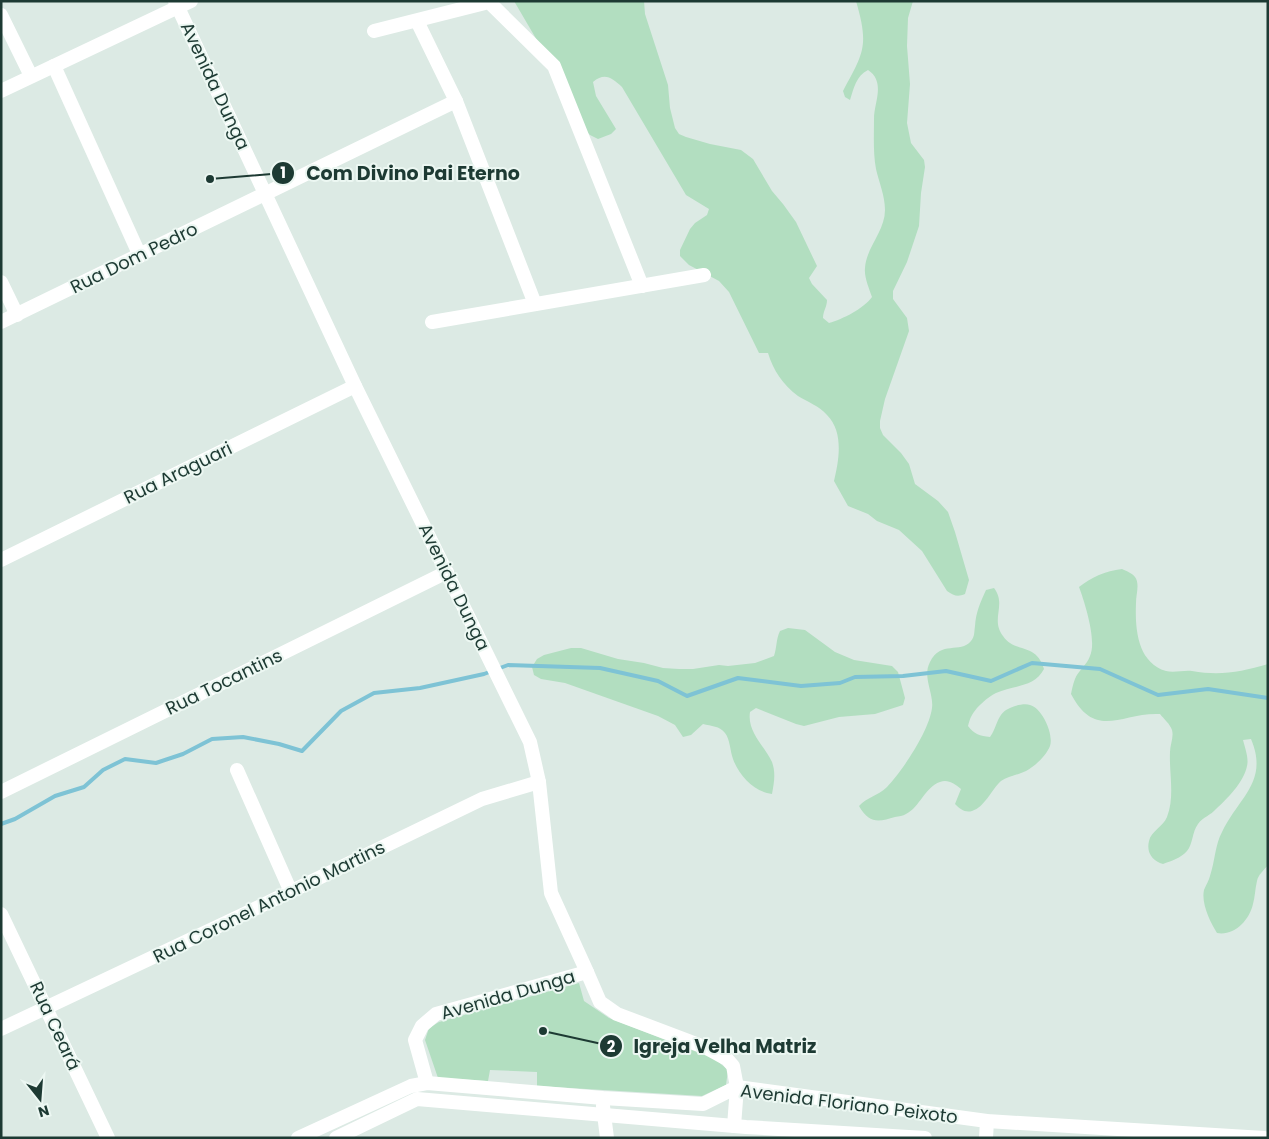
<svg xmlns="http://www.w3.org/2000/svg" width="1269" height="1139" viewBox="0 0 1269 1139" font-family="Poppins,sans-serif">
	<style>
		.green { fill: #b2dec0 }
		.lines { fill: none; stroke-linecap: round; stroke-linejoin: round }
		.stream { stroke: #7ec3d5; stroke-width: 4 }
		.minor { stroke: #fff; stroke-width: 14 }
		.labels { text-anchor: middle; stroke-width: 4; stroke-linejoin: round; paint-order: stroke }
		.street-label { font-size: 18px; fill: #1d3a33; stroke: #ecf7f2 }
		.leader { fill: none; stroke: #1d3a33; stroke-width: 2 }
		.callout-dot { fill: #1d3a33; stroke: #ecf7f2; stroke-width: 2 }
		.mark-label { font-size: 15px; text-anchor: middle; font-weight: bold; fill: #fff }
		.callout-label { font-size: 19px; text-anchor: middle; font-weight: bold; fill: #1d3a33; stroke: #ecf7f2; stroke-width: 4; stroke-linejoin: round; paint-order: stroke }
	</style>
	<rect width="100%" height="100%" fill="#dceae4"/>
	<!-- green -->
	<g class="green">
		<path d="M514 1H644L645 14 668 85 670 108 675 128 679 134 686 137 710 144 741 150 753 159 772 191 783 204 796 222 817 266 809 278 812 284 827 300C827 307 823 311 823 318L829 323C843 319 863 309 872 297 869 288 864 277 865 268 866 248 885 231 885 210 885 196 879 182 876 169 873 153 874 136 874 119 874 102 886 82 868 70 856 76 854 88 850 100L845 97 843 91C864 52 869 46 856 1H913L908 18 907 46 910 84 907 123 911 143 924 160 925 167 921 193 919 226 907 262 893 291V299L907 318 909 331 885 399 880 421V428L883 435 901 453 909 464 915 484 938 501 948 512 955 532 969 580 965 594C958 597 954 596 947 591L922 551 899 530 877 521 868 514 848 506 834 481C839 460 844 432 827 415 819 406 808 402 798 396 783 385 773 370 768 353H759L729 292 719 281 689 265 680 256V250L690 229 695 223 707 215 709 209 686 195 622 87C612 78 605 72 593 82L596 96 616 129 611 134 598 139 590 135 580 126 538 42Z"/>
		<path d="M1122 569C1126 571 1132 573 1135 577 1140 584 1136 594 1136 603 1135 628 1137 662 1166 671 1174 673 1184 670 1192 671 1220 676 1241 672 1268 664V865C1264 870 1258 875 1257 881 1255 889 1255 897 1253 904 1249 921 1234 936 1217 933 1210 922 1201 903 1204 890 1206 885 1209 880 1210 876 1215 861 1215 845 1222 832 1239 797 1269 782 1251 739L1243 740C1245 748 1249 758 1247 766 1244 782 1227 799 1216 809 1211 815 1203 817 1198 824 1192 832 1193 844 1187 851 1181 858 1171 861 1163 864 1153 861 1146 853 1149 841 1151 831 1163 827 1167 817 1175 796 1169 774 1170 752 1170 745 1174 737 1172 730 1170 724 1164 719 1160 714 1121 712 1096 741 1071 694 1072 689 1073 684 1075 679 1078 671 1087 665 1090 656 1097 641 1085 603 1079 587 1092 577 1105 571 1122 569Z"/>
		<path d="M994 588C1007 605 990 619 1003 636 1015 654 1036 642 1044 669 1034 688 1013 685 996 693 988 697 983 702 977 708 972 714 970 718 968 726 974 734 980 736 990 737 997 728 997 714 1008 709 1013 706 1024 703 1030 705 1042 708 1054 734 1050 746 1046 756 1035 766 1026 771 1018 775 1008 776 1001 781 991 790 985 807 972 811 965 813 960 809 955 804L961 789C955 784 948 779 940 782 925 787 920 807 906 814 903 816 899 816 895 817 879 822 869 824 859 806 867 797 878 796 887 787 903 770 929 731 932 708 934 693 922 677 930 662 941 640 960 654 971 641 975 636 974 632 975 626 976 612 980 603 986 590Z"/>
		<path d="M788 628 805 630 835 652 854 660 892 666 898 672 905 698 903 705 875 714 839 717 804 726 796 724 756 708 750 712C747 732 764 745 772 762 776 773 774 783 772 794 755 792 739 776 733 759 730 751 730 739 725 733 720 726 711 726 703 724L691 735 683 737 675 725 658 716 565 683 541 679 534 675 532 667 537 659 544 655 571 648H581L618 659 644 663 663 668 679 669H693L719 665 728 666 755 663 774 656C777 647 776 639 780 631Z"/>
		<polygon points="579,983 584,1001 609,1018 715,1059 728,1070 726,1085 702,1096 537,1086 537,1072 490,1070 488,1081 438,1078 425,1040 429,1028 439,1022"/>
	</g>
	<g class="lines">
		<!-- stream -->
		<polyline class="stream" points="1,824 15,819 55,796 84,787 103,770 125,759 156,763 183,754 212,739 243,737 279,744 302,751 341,711 374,693 420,688 484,674 508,665 600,668 658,681 687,696 738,678 801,686 840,683 855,677 903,676 946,671 991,681 1032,663 1100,669 1158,695 1208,689 1268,698"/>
		<!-- minor -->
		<g class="minor">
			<polyline points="175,1 355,386 530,742 539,782 551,893 587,972 436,1014 422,1026 415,1040 427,1083"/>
			<polyline points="1,15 31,76"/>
			<polyline points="417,21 456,101 535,304"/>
			<polyline points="374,31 489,2 554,66 642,286"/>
			<polyline points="54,66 140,256"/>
			<polyline points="1,91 191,1"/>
			<polyline points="1,282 17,315"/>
			<polyline points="1,322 456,101"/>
			<polyline points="432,322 704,275"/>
			<polyline points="1,560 355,386"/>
			<polyline points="237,770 291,892"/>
			<polyline points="1,792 447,572"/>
			<polyline points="1,914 108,1138"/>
			<polyline points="587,972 600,1002 617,1014 707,1048 727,1059 733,1066 737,1087 734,1126"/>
			<polyline points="1,1029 240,916 482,799 539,782"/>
			<polyline points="603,1106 607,1138"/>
			<polyline points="298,1138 411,1086 427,1083 603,1098 703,1104 737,1087 987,1121 1264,1138"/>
			<polyline points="336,1138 417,1099 746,1127 925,1138"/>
			<polyline points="986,1138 987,1121"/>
		</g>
	</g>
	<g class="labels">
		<!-- street labels -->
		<g class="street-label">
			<text transform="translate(215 86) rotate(65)" y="6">Avenida Dunga</text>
			<text transform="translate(134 258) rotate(-26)" y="6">Rua Dom Pedro</text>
			<text transform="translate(178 473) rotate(-26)" y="6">Rua Araguari</text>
			<text transform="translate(454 587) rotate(64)" y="6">Avenida Dunga</text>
			<text transform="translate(224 682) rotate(-26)" y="6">Rua Tocantins</text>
			<text transform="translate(269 902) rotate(-26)" y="6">Rua Coronel Antonio Martins</text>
			<text transform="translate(508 995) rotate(-16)" y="6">Avenida Dunga</text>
			<text transform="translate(55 1026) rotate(65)" y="6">Rua Ceará</text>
			<text transform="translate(849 1104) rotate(7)" y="6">Avenida Floriano Peixoto</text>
		</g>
	</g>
	<!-- callouts -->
	<path class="leader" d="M210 179L283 173M543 1031L611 1046"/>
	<g class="callout-dot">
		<circle cx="210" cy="179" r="5"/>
		<circle cx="543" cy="1031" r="5"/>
		<circle cx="283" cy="173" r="12"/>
		<circle cx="611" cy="1046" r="12"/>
	</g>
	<g class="mark-label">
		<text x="283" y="178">1</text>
		<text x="611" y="1052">2</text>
	</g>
	<g class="callout-label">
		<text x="413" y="180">Com Divino Pai Eterno</text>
		<text x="725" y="1053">Igreja Velha Matriz</text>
	</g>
	<!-- border -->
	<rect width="1269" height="1139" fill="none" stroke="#1d3a33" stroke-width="5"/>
	<!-- north arrow -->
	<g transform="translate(40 1099) rotate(163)" stroke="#ecf7f2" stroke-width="4" paint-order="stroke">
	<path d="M0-4L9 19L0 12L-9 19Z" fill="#1d3a33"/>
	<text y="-8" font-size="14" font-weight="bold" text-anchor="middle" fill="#1d3a33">N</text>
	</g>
</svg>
